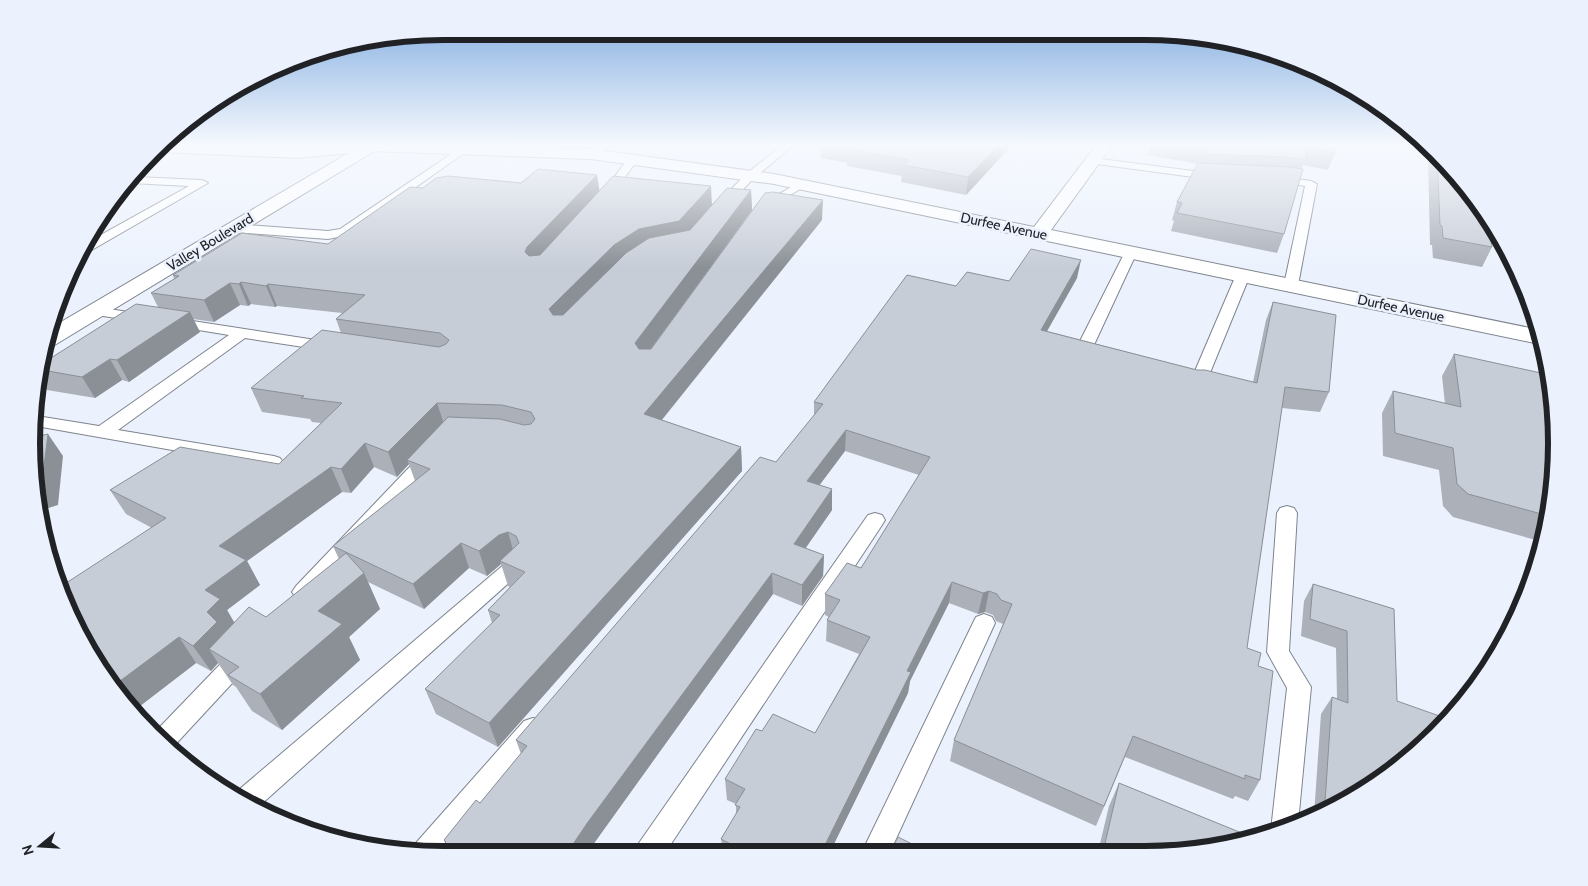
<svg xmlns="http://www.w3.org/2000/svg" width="1588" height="886" viewBox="0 0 1588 886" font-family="Cabin,sans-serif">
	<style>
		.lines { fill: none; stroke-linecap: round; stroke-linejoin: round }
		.lane-casing { stroke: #7e848d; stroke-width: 2 }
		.secondary-casing { stroke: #7e848d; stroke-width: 2 }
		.primary-casing { stroke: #7e848d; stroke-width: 2 }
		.lane { fill: #fff; fill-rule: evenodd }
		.secondary { fill: #fff; fill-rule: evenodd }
		.primary { fill: #fff; fill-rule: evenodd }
		.wall { fill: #abb0b9; fill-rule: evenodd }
		.shaded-wall { fill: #8b9096 }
		.building { fill: #c7cdd7; stroke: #8b9096 }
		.labels { text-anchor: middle; stroke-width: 5; stroke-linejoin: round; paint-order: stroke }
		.far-street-label { font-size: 14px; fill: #202226; stroke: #ecf2fd }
		.rim { fill: none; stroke: #202226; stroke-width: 6 }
	</style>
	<rect width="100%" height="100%" fill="#ecf2fd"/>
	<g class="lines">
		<!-- lane casing -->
		<g class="lane-casing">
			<g id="lane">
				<polygon points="601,144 612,144 595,156 587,156 586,154"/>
				<polygon points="784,144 795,144 754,178 726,207 718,207 716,205 718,203 746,174"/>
				<polygon points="463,146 468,149 467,151 348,235 328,239 233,232 227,228 233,224 328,231 340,229"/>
				<polygon points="633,156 638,159 611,197 603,197 601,195 603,193 629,157"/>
				<polygon points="1093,158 1216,174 1221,177 1216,180 1089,163 1088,161 1089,159"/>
				<polygon points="1277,176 1311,181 1317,184 1298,285 1291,289 1284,285 1305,186 1273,181 1271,179 1273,177"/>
				<polygon points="136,177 202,180 208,183 90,251 84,251 88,242 189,186 130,183"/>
				<polygon points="801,181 807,184 805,186 769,208 765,210 759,206"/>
				<path d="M1131 248 1137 252 1093 347 1105 351 1108 354 1105 357C1097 359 1082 356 1076 349L1125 252Z"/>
				<path d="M1243 271 1250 275 1205 385 1203 388C1195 390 1186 389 1181 382L1183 379 1192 378 1236 275Z"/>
				<polygon points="95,307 142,314 147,315 149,318 147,321 142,322 90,314 88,311 90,308"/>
				<polygon points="173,318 335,343 338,346 335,349 330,351 245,338 118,430 274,456 280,458 283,462 280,466 274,468 36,426 37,416 99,426 229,335 168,325 166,322 168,319"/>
				<polygon points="429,451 435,453 438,457 435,461 310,598 303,600 296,598 292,592 296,586 423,453"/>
				<polygon points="1287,506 1294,508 1297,513 1289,651 1311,687 1298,823 1272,834 1271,830 1287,688 1267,652 1277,513 1280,508"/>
				<polygon points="875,513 882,515 885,520 882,525 665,853 635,853 639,843 868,515"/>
				<polygon points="514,559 521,562 524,567 521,572 257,808 233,796 235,793 507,562"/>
				<polygon points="984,614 992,617 995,623 890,852 862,852 973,623 976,617"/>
				<polygon points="241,649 249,651 252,658 249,665 173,747 155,732 233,651"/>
				<polygon points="533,718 542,721 545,729 542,737 443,854 412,853 415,844 524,721"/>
			</g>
		</g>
		<!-- secondary casing -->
		<g class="secondary-casing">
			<polygon id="secondary" points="167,144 298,148 346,144 436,144 591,149 774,174 1034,227 1097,144 1113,144 1051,230 1540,330 1544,345 774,184 591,159 371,151 298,158 159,152"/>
		</g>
		<!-- primary casing -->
		<g class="primary-casing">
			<polygon id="primary" points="364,144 383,144 381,147 53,346 44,348 45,336 49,329"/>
		</g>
		<!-- lane -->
		<use href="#lane" class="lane"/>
		<!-- secondary -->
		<use href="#secondary" class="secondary"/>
		<!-- primary -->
		<use href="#primary" class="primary"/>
	</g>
	<!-- wall -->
	<g class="wall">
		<polygon points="800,144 1013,144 966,195 901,182 902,176 847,166 847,163 821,158 821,148"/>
		<polygon points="1151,144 1337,144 1335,153 1328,170 1303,165 1284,234 1277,253 1171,231 1174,221 1172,220 1177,202 1198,164 1148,155"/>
		<polygon points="1431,149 1472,193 1498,235 1490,233 1492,247 1482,267 1433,258 1432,245 1430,245 1428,155"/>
		<path d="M423 188 600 191 712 204 751 190 752 210 651 349 822 220 662 420 741 447 742 471 498 747 436 714 425 689 492 623 488 610 510 587 508 586 501 564 487 576 469 568 424 609 368 582 380 609 349 637 360 660 282 730 252 711 236 687 233 685 218 663 211 671 196 663 140 706 134 703 128 707 62 600 152 528 126 514 110 490 279 464 321 423 312 422 310 419 262 412 251 388 341 333 336 319 342 313 277 306 275 307 251 304 248 306 240 305 214 322 193 319 200 332 129 382 122 380 95 398 47 390 41 381 43 363 158 307 151 293 174 279 173 275 328 244ZM409 464 415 481 333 546 339 559 266 617 234 622 227 610 260 585 247 561 342 492 351 493 374 467 397 477Z"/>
		<polygon points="1077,278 1047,331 1197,370 1253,382 1266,320 1273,302 1329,392 1320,412 1282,408 1247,648 1258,666 1260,780 1248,801 1235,796 1233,799 1125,757 1096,826 950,761 954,740 1003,624 996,621 993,615 985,612 978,614 949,603 910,681 908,693 830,852 723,853 721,839 736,814 736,804 727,800 725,779 762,731 815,733 859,654 826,641 827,620 829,617 825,615 825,594 861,568 919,475 845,451 819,485 832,489 832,510 805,548 824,555 823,576 802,606 773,594 587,853 436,854 445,843 444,840 480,803 521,754 516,740 776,462 814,416 814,402 956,286 1009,281"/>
		<polygon points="1454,354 1553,497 1543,542 1453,517 1443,506 1439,470 1383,456 1382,413 1393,391 1445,404 1442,376"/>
		<polygon points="1313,584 1394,609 1374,786 1314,815 1321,714 1332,697 1337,699 1336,648 1301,636 1304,601"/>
		<polygon points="1119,783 1198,851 1098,852 1109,806"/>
	</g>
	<!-- shaded-wall -->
	<g class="shaded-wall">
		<polygon points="1000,144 1013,144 966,195 968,177"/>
		<polygon points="597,175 600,194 532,268 525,252 527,247"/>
		<polygon points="711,186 712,206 681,241 553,331 549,309 614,245 639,229"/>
		<polygon points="751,190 752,210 638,366 635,343"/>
		<polygon points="823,200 822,220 647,438 644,414"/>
		<polygon points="1081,260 1077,278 1037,349 1041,330"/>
		<polygon points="241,282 251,304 248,306 239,284"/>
		<polygon points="230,283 240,305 214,322 204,300"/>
		<polygon points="268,284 277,306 275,307 266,286"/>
		<polygon points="190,312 200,332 129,382 117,360"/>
		<polygon points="110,359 122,380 95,398 82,377"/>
		<polygon points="437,403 445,427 407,460 409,464 397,477 388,452"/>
		<polygon points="846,430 845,451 807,502 807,481"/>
		<polygon points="48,434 63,456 58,505 42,510 36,484"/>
		<polygon points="365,443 374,467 351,493 341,469"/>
		<polygon points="741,447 742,471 498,747 489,723"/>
		<polygon points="331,467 342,492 247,561 260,585 227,610 235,624 209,649 218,663 211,671 193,646 207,612 205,590 219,546"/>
		<polygon points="832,489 832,510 794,565 794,544"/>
		<polygon points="508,532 515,557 500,561 501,564 487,576 479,551 499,535"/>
		<polygon points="461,543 469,568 424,609 413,584"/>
		<polygon points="824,555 823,576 802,606 802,585"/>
		<polygon points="364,573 380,609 349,637 360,660 282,730 260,694 318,611"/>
		<polygon points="772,573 773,594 587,853 567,853 588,822"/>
		<polygon points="952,582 949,603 910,681 908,693 830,852 821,853 907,671"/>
		<polygon points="989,591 985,612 978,614 983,593"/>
		<polygon points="179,637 196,663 140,706 120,681"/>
		<polygon points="114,677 134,703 128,707 111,679"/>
	</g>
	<!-- building -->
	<g class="building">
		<polygon points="834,144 1000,144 968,177 903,165 908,160 848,149 851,147"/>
		<polygon points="1181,144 1337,144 1335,153 1308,148 1305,160 1288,157 1203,154 1206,148"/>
		<polygon points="1437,155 1472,193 1487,218 1492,247 1443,238 1442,226 1440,225"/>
		<polygon points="1198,163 1288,167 1303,169 1284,234 1177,213 1182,203 1177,202"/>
		<polygon points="538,169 597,175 527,247 525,252 529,256 540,255 613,176 711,186 679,221 639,229 614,245 549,309 553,315 563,315 626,253 649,238 690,230 727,188 751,190 635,343 639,349 651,349 765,193 773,192 823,200 644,414 741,447 489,723 425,689 500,615 488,610 525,572 500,561 519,543 516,536 508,532 499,535 479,551 461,543 413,584 333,546 430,469 407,460 448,417 500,419 524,425 531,424 535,419 531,412 502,405 437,403 388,452 365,443 341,469 331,467 219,546 246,560 205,590 220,599 207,612 217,622 193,646 179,637 120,681 114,677 111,679 62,600 60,587 166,518 110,490 180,447 279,464 342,403 301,398 304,396 251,388 322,330 439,347 446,344 449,340 440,333 336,319 365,295 268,284 266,286 241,282 239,284 230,283 204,300 151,293 179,276 173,275 242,233 328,244 410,187 423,188 436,178 448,176 521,183"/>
		<polygon points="1031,249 1081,260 1041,330 1197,370 1205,370 1257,383 1273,302 1336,315 1329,392 1285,387 1247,648 1261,653 1258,666 1273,671 1260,780 1245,775 1245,779 1133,736 1104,806 954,740 1012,604 1001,600 997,594 989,591 983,593 952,582 907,671 911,672 821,853 748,853 721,839 740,807 735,805 745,789 725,779 756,729 762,731 773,714 815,733 870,637 827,620 840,600 825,594 847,563 861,568 930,457 846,430 807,481 832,489 794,544 824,555 802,585 772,573 588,822 567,853 436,854 446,842 444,840 476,800 480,803 527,746 516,740 760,457 776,462 823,404 814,402 907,275 956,286 967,272 1009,281"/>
		<polygon points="136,304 190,312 117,360 110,359 82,377 42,370 43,363"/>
		<polygon points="1454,354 1541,373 1556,427 1553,497 1549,516 1468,494 1457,484 1453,448 1395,433 1393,391 1461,407"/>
		<polygon points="48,434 42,482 36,484 32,470 35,437"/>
		<polygon points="346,553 364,573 318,611 342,624 260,694 228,675 239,667 209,649 249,607 266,617"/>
		<polygon points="1313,584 1394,609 1397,701 1448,719 1436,734 1374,786 1333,805 1325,802 1332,697 1348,703 1347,631 1310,619"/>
		<polygon points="1119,783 1254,838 1198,851 1103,852"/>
		<polygon points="898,837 928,852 890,852"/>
		<polygon points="1000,846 1012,852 997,852"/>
	</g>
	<!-- sky -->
	<linearGradient id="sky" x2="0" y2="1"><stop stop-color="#7ba8de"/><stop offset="0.54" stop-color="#f6f9fe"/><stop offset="1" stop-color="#f6f9fe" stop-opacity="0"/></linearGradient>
	<rect width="1588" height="268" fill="url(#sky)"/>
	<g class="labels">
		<!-- far-street labels -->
		<g class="far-street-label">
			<text transform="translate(1004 226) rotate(12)" y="5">Durfee Avenue</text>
			<text transform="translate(210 242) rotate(-31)" y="5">Valley Boulevard</text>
			<text transform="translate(1401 308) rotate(12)" y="5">Durfee Avenue</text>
		</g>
	</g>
	<!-- crop -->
	<path d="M0 0H1588V886H0ZM443 40H1145A403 403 0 0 1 1548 443V443A403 403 0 0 1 1145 846H443A403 403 0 0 1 40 443V443A403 403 0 0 1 443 40Z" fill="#ecf2fd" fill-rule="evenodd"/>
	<path class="rim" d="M443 40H1145A403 403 0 0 1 1548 443V443A403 403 0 0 1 1145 846H443A403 403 0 0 1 40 443V443A403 403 0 0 1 443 40Z"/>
	<!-- north arrow -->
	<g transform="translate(40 846) rotate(252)" stroke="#ecf2fd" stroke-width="4" paint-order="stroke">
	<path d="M0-4L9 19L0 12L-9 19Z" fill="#202226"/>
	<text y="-8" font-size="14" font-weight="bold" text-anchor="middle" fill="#202226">N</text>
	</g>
</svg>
